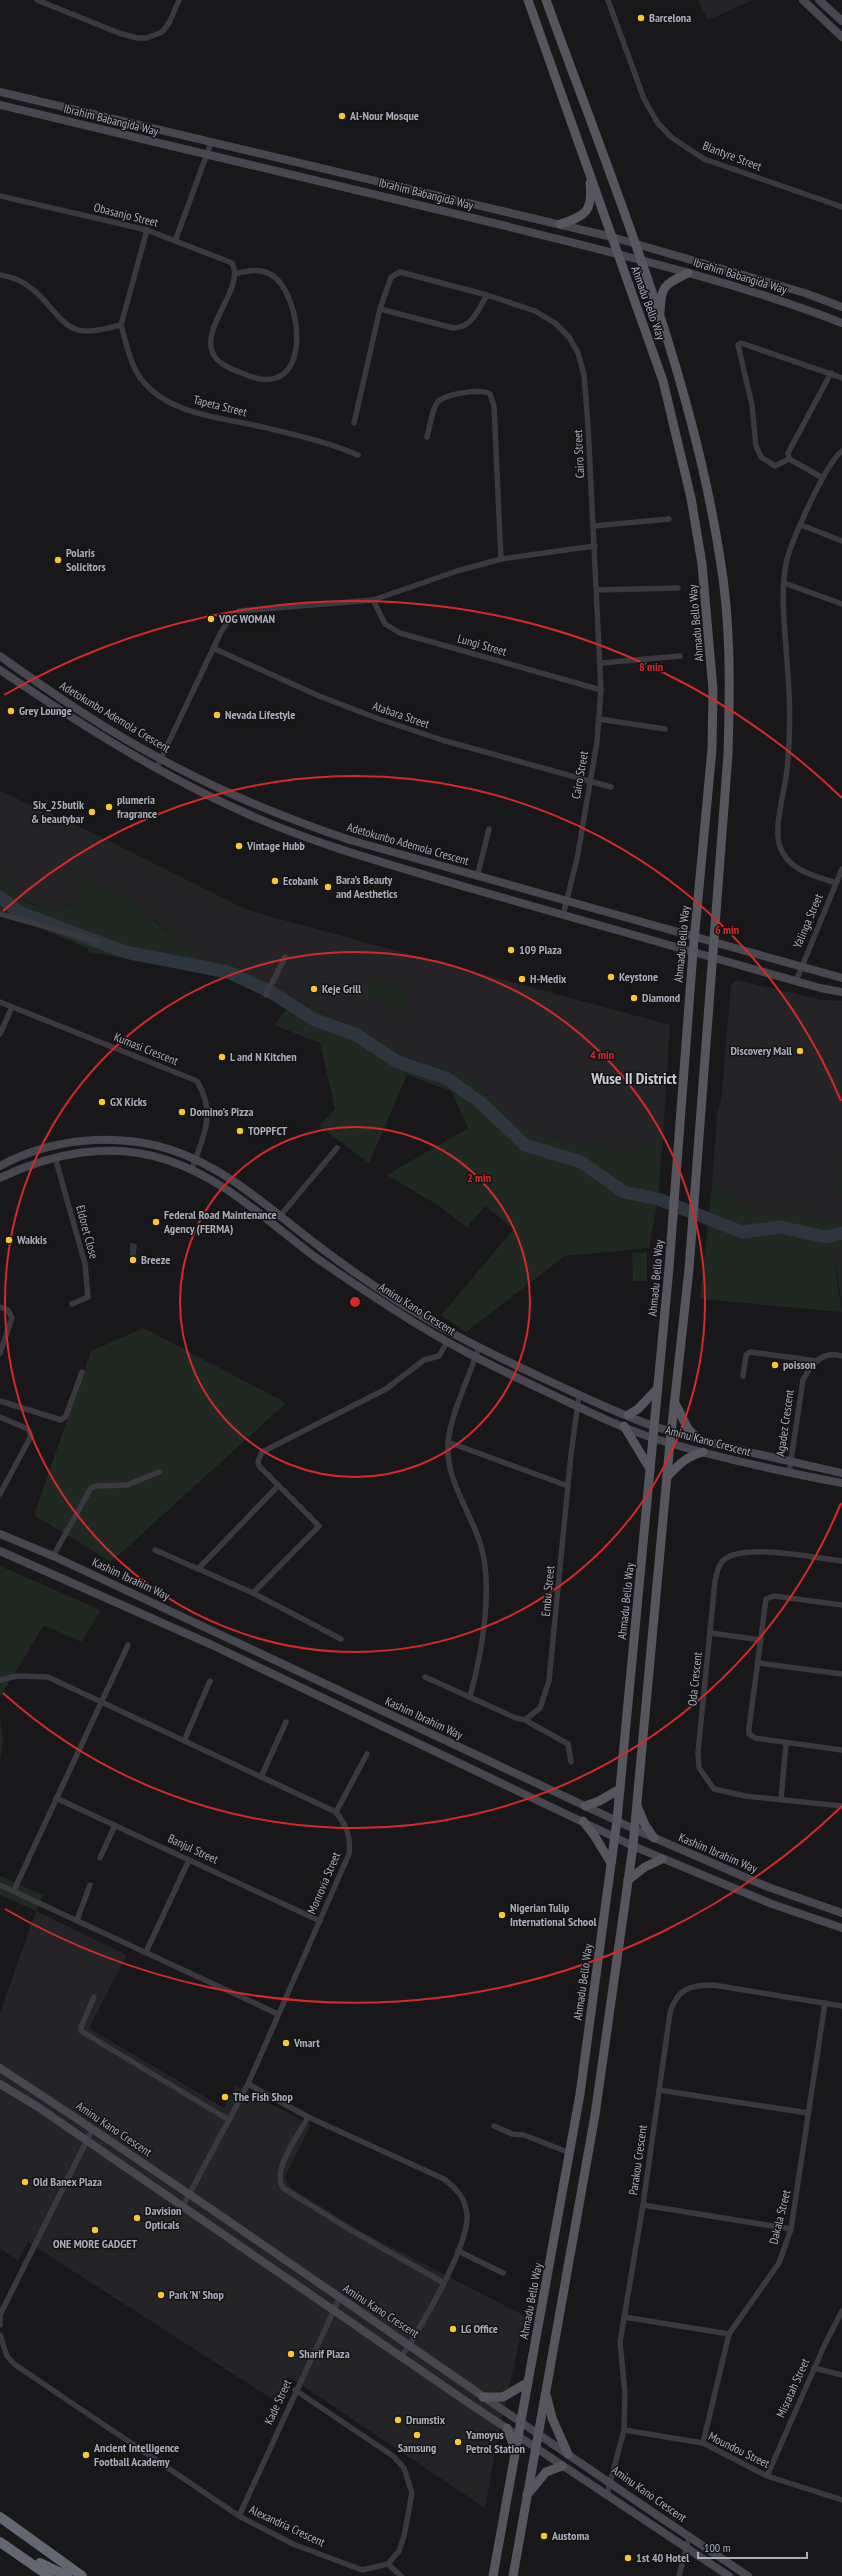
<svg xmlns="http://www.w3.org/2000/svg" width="842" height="2576" viewBox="0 0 842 2576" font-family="'PT Sans Narrow',sans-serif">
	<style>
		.built { fill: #242427 }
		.green { fill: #1f2821 }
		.water { fill: #2d353f }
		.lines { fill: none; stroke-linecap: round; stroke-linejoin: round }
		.river { stroke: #2d353f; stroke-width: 13 }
		.street { stroke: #39393f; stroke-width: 5.5 }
		.secondary { stroke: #47484f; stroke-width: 8 }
		.primary { stroke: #55565e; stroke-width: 9 }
		.highway { stroke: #646771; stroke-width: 10 }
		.ring { fill: none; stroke: #d62828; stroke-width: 2 }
		.poi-dot { fill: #f9c731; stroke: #131315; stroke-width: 1.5 }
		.labels { text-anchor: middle; stroke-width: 3; stroke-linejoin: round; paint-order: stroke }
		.poi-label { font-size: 12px; font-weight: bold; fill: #aaadba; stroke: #131315; text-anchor: start }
		.street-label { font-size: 12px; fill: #aaadba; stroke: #131315 }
		.district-label { font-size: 16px; font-weight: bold; fill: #cbcdd6; stroke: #131315 }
		.centre { fill: #d62828; stroke: #131315; stroke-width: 2 }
		.ring-label { font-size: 12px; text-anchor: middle; font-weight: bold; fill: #d62828; stroke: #131315; stroke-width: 3; stroke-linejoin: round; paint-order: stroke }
	</style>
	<rect width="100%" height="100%" fill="#18181a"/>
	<!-- built -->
	<g class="built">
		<polygon points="698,0 753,0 708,20"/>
		<polygon points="0,791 101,837 247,910 670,1025 663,1135 626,1153 533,1133 515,1123 467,1077 403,1056 339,1020 211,961 190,954 152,917 85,877 73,902 60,908 42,908 21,899 5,875 0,873"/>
		<polygon points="736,980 823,1000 842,1001 842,1221 836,1222 793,1212 762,1215 712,1185 717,1113 721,1101 731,985"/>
		<polygon points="842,1247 842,1304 832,1249"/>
		<polygon points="36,1911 127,1955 89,2028 224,2108 236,2086 311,2125 285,2177 290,2187 364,2233 525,2316 495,2450 485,2508 288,2376 278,2403 28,2242 18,2261 0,2248 0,2013"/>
	</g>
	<!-- green -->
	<g class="green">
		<path d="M0 873C10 877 13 890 20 897 29 908 62 913 72 902 78 896 80 884 85 877L130 897 190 954 211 961 339 1020 403 1056 467 1077 515 1123 533 1133 626 1153 663 1135 658 1199 649 1248 565 1256 466 1332 441 1315 514 1229 485 1206 467 1227 439 1206 387 1175 468 1128 451 1091 407 1075 369 1163 319 1126 335 1109 320 1043 274 1025 288 1007 227 974 88 952 89 949 0 911Z"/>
		<polygon points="368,977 410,994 402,1013 361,996"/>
		<polygon points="841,1159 842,1160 842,1193 837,1192"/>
		<polygon points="712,1185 762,1215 793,1212 836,1222 842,1221 842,1247 832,1249 842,1312 700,1299"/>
		<polygon points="647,1252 647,1281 633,1281 632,1253"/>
		<polygon points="144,1328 286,1403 111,1562 34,1515 91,1351"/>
		<polygon points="0,1566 101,1610 81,1642 44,1625 0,1697"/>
		<polygon points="0,1717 3,1742 0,1760"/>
		<polygon points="0,1876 43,1895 36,1911 0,1895"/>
	</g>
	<!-- water -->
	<polygon class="water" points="130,1243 137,1244 135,1260 130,1258"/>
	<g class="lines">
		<!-- river -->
		<polyline class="river" points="0,897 19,912 125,952 228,972 271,992 315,1020 355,1034 398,1062 446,1078 481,1103 525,1145 581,1162 624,1192 658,1199 742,1232 780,1227 826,1237 842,1233"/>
		<!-- street -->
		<g class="street">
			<polyline points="37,0 119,33 137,38 147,38 162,32 169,23 179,0"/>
			<polyline points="608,0 644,99 657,122 671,137 704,159 842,207"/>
			<path d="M0 196 147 230 232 263C246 289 196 330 215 357 222 367 238 371 249 376 315 400 303 292 270 274 258 268 247 271 235 274"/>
			<polyline points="175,241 211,143"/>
			<path d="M0 275C44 281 52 323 78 330 92 333 108 328 121 325L147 230"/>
			<path d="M380 309 453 328C472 328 478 310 487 295"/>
			<path d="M121 325C126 342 130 364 141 379 168 414 218 417 258 426 292 434 325 441 358 455"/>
			<polyline points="354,423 380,309 391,277 400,272 487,295 535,311 555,323 569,337 578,353 584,375 588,425 601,690 597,742 577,859 563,915"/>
			<path d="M427 437C430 427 431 412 437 403 442 394 482 388 490 394L494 406 501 559"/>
			<polyline points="789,459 775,466 761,457 756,446 752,405 738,345 741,343 842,378"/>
			<polyline points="823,478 789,459 788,453 831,373"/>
			<polyline points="801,525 842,541"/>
			<polyline points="594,526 669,519"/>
			<polyline points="784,583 842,604"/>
			<polyline points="597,590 678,588"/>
			<polyline points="373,600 385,624 400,633 601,690"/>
			<polyline points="213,648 319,696 379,719 442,740 611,787"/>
			<polyline points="601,663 680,656"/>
			<polyline points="599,719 665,729"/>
			<polyline points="156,769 221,632 231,617 239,611 373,600 457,571 501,559 595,546"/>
			<polyline points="477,877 489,829"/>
			<path d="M836 883C814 875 790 872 780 847 773 827 785 791 787 770 791 734 790 696 787 661 785 629 780 595 786 564 790 543 826 463 842 451"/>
			<polyline points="0,914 97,941"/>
			<polyline points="796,981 842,869"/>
			<polyline points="266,995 285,957"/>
			<path d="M0 1002 197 1081C217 1114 203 1136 192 1169"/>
			<polyline points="0,1034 12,1007"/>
			<polyline points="55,1157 85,1264 88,1297 72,1304"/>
			<polyline points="280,1216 337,1148"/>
			<polyline points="0,1307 8,1310 12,1318 0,1353"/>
			<polyline points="743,1376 746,1355 750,1352 817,1361"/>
			<polyline points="0,1401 61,1420 66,1416 82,1372"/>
			<polyline points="0,1417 28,1429 31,1436 0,1494"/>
			<polyline points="448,1442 568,1486"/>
			<path d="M789 1473 803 1380C811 1364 823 1350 842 1356"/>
			<polyline points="155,1550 253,1593 341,1639"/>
			<polyline points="53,1556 91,1488 96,1486 127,1485 159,1472"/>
			<path d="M842 1561C815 1558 747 1543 725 1559 718 1564 717 1573 715 1581L698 1752 699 1768 714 1789 745 1796 842 1806"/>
			<polyline points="198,1569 278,1486"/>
			<polyline points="253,1593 319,1526 259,1466 258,1461 262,1452 386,1389 424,1360 439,1356 447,1342"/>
			<polyline points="842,1605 774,1596 766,1599 749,1728 749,1734 755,1738 842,1750"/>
			<polyline points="711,1633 761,1640"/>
			<polyline points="758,1663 842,1674"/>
			<polyline points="425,1677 516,1718 525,1720 540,1708 549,1681 571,1454 579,1395"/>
			<path d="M0 1680 17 1676 48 1677 336 1812C347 1827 351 1836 349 1854L248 2084 183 2206"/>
			<path d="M470 1696C482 1654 494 1585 480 1543 470 1511 445 1478 448 1443 450 1415 470 1375 479 1347"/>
			<polyline points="525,1720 568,1744 571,1762"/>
			<polyline points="184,1741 210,1681"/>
			<polyline points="261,1777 286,1722"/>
			<polyline points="56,1798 320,1921"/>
			<polyline points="781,1800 786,1744"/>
			<polyline points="336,1812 367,1754"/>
			<polyline points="100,1858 115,1825"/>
			<polyline points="0,1885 278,2014"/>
			<polyline points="14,1890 128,1645"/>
			<polyline points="77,1920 90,1885"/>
			<polyline points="146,1952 189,1860"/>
			<polyline points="94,1997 81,2027 81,2031 229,2120"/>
			<path d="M248 2084 308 2117 444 2179C457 2189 465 2198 467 2214 470 2245 420 2328 402 2356"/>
			<polyline points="659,2090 808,2113"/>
			<path d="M308 2117C299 2135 271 2170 283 2188L349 2229 444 2283"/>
			<polyline points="494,2126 512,2134 524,2135 570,2153"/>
			<polyline points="643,2205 791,2229"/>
			<polyline points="458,2251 503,2273"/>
			<polyline points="624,2317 729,2334"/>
			<polyline points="0,2325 0,2315 93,2128"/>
			<polyline points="0,2335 7,2356 14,2364 239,2516 293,2544 362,2570 388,2564 399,2551 404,2536 412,2493 404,2468 393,2456 295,2390"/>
			<polyline points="814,2368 842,2375"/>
			<polyline points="624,2430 703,2443 767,2476 842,2500"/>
			<polyline points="703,2443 729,2334 779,2263 791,2229 825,2003"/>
			<polyline points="767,2476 825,2344 842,2311"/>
			<path d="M607 2495 624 2430 625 2394 620 2342 643 2205 670 2013C677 1989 690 1985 713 1985L842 2006"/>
			<polyline points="239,2516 339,2299"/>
			<polyline points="388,2564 401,2576"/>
			<polyline points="679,2576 689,2537"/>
		</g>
		<!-- secondary -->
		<g class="secondary">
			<polyline points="803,0 842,37"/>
			<polyline points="819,0 842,21"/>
			<polyline points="0,92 612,237 805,293 842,307"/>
			<path d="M0 105C167 146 335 184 502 225 616 254 732 280 842 323"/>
			<path d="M0 656C52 693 104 729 161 759 221 792 285 818 350 840L842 978"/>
			<path d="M0 670C80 724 161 776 250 815 320 846 395 866 469 888 586 922 703 955 820 988L842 992"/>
			<path d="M0 1166C51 1138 117 1132 172 1150 228 1169 270 1209 316 1244 343 1265 371 1284 400 1303 448 1333 498 1357 549 1381 584 1397 620 1415 656 1427 717 1446 780 1459 842 1473"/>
			<path d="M0 1178C52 1153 111 1141 167 1160 223 1178 265 1219 311 1254 339 1274 368 1293 396 1311 445 1343 496 1368 549 1393 583 1409 619 1427 656 1439 717 1458 779 1471 842 1483"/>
			<polyline points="0,1534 53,1556 634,1829 768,1887 842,1913"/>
			<polyline points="0,1551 212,1645 633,1846 772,1904 842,1928"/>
			<path d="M0 2068C253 2233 497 2410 748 2576"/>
			<polyline points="0,2084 38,2107 467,2402 729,2576"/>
		</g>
		<!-- primary -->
		<g class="primary">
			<path d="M560 224C586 216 593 211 590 183"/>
			<path d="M660 313C661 285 664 285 688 273"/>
			<polyline points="675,1403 688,1429 697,1438"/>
			<polyline points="628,1415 638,1409 657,1389"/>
			<polyline points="624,1426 650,1469"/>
			<path d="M667 1477C678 1465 687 1456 703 1452"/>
			<polyline points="585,1806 599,1801 620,1789"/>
			<polyline points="637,1806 645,1825 654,1838"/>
			<polyline points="583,1821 594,1835 611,1863"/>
			<polyline points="628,1880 645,1867 662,1859"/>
			<polyline points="546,2394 552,2418 568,2454"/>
			<polyline points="483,2397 503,2397 527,2383"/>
			<polyline points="507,2428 514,2447"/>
			<polyline points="527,2495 546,2472 562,2466"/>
			<polyline points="493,2576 580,2094 617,1820 669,1268 693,952 712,749 713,690 702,564 691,498 663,381 528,0"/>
			<path d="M513 2576 595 2115 633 1846 670 1443 689 1269 728 754C730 688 731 623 720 558 690 366 612 182 546 0"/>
		</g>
		<!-- highway -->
		<g class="highway">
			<polyline points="0,2517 82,2576"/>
			<polyline points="0,2542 49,2576"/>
			<polyline points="40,2563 67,2576"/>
		</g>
	</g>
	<!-- distance rings -->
	<g class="ring">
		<circle cx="355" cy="1302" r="175"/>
		<circle cx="355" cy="1302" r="350"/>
		<path d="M841 1503A526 526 0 0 1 3 1693M3 911A526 526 0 0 1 841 1101"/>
		<path d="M842 1806A701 701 0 0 1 5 1909M4 695A701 701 0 0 1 842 798"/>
	</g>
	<!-- markers -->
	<g class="poi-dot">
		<circle cx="641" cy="18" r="4"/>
		<circle cx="342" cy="116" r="4"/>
		<circle cx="58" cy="560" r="4"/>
		<circle cx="211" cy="619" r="4"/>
		<circle cx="11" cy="711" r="4"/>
		<circle cx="217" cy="715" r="4"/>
		<circle cx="109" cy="807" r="4"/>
		<circle cx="92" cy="812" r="4"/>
		<circle cx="239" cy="846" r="4"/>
		<circle cx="275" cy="881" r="4"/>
		<circle cx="328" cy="887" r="4"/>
		<circle cx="511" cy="950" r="4"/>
		<circle cx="611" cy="977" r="4"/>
		<circle cx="522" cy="979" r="4"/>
		<circle cx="314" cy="989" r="4"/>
		<circle cx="634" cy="998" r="4"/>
		<circle cx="800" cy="1051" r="4"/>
		<circle cx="222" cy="1057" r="4"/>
		<circle cx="102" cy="1102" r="4"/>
		<circle cx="182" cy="1112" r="4"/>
		<circle cx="240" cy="1131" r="4"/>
		<circle cx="156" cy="1222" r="4"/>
		<circle cx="9" cy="1240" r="4"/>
		<circle cx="133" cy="1260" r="4"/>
		<circle cx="775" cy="1365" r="4"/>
		<circle cx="502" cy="1915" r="4"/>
		<circle cx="286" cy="2043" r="4"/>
		<circle cx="225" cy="2097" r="4"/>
		<circle cx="25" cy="2182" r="4"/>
		<circle cx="137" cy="2218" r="4"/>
		<circle cx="95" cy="2230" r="4"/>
		<circle cx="161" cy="2295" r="4"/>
		<circle cx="453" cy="2329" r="4"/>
		<circle cx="291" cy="2354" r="4"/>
		<circle cx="398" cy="2420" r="4"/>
		<circle cx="417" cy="2435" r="4"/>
		<circle cx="458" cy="2442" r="4"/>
		<circle cx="86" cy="2455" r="4"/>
		<circle cx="544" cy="2536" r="4"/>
		<circle cx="628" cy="2558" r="4"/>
	</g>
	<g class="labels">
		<!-- poi labels -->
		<g class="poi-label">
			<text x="649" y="22">Barcelona</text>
			<text x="350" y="120">Al-Nour Mosque</text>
			<text x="66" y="557">Polaris<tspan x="66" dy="14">Solicitors</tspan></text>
			<text x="219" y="623">VOG WOMAN</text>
			<text x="19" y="715">Grey Lounge</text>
			<text x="225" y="719">Nevada Lifestyle</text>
			<text x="117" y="804">plumeria<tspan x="117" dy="14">fragrance</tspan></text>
			<text x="84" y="809" text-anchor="end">Six_25butik<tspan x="84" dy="14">&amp; beautybar</tspan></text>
			<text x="247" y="850">Vintage Hubb</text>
			<text x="336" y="884">Bara’s Beauty<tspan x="336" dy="14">and Aesthetics</tspan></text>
			<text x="283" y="885">Ecobank</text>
			<text x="519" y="954">109 Plaza</text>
			<text x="619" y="981">Keystone</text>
			<text x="530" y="983">H-Medix</text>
			<text x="322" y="993">Keje Grill</text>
			<text x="642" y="1002">Diamond</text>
			<text x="792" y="1055" text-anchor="end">Discovery Mall</text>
			<text x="230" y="1061">L and N Kitchen</text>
			<text x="110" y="1106">GX Kicks</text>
			<text x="190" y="1116">Domino's Pizza</text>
			<text x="248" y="1135">TOPPFCT</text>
			<text x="164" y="1219">Federal Road Maintenance<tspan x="164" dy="14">Agency (FERMA)</tspan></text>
			<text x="17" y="1244">Wakkis</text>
			<text x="141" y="1264">Breeze</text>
			<text x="783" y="1369">poisson</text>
			<text x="510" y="1912">Nigerian Tulip<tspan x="510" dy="14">International School</tspan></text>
			<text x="294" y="2047">Vmart</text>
			<text x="233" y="2101">The Fish Shop</text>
			<text x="33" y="2186">Old Banex Plaza</text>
			<text x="145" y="2215">Davision<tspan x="145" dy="14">Opticals</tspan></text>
			<text x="95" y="2248" text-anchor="middle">ONE MORE GADGET</text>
			<text x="169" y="2299">Park 'N' Shop</text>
			<text x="461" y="2333">LG Office</text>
			<text x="299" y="2358">Sharif Plaza</text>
			<text x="406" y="2424">Drumstix</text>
			<text x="466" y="2439">Yamoyus<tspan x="466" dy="14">Petrol Station</tspan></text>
			<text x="94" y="2452">Ancient Intelligence<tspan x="94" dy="14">Football Academy</tspan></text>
			<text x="417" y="2452" text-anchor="middle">Samsung</text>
			<text x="552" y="2540">Austoma</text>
			<text x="636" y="2562">1st 40 Hotel</text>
		</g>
		<!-- street labels -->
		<g class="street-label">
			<text transform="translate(111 120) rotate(14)" y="4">Ibrahim Babangida Way</text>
			<text transform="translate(732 156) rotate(21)" y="4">Blantyre Street</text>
			<text transform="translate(426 194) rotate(14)" y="4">Ibrahim Babangida Way</text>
			<text transform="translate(126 215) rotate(14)" y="4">Obasanjo Street</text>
			<text transform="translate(740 276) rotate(17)" y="4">Ibrahim Babangida Way</text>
			<text transform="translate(648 303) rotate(70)" y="4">Ahmadu Bello Way</text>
			<text transform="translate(220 406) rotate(14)" y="4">Tapeta Street</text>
			<text transform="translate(579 454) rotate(-93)" y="4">Cairo Street</text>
			<text transform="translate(696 623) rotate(-95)" y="4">Ahmadu Bello Way</text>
			<text transform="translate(482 645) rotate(16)" y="4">Lungi Street</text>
			<text transform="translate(401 715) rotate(19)" y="4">Atabara Street</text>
			<text transform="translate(115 717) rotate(31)" y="4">Adetokunbo Ademola Crescent</text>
			<text transform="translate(580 775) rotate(-80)" y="4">Cairo Street</text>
			<text transform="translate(408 844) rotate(16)" y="4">Adetokunbo Ademola Crescent</text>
			<text transform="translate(808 921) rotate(-67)" y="4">Yalinga Street</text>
			<text transform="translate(682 944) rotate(-85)" y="4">Ahmadu Bello Way</text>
			<text transform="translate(146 1049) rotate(22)" y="4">Kumasi Crescent</text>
			<text transform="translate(87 1232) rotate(75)" y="4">Eldoret Close</text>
			<text transform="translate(656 1278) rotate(-85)" y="4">Ahmadu Bello Way</text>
			<text transform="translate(417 1309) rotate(32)" y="4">Aminu Kano Crescent</text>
			<text transform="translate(785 1423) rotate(-82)" y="4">Agadez Crescent</text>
			<text transform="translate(708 1441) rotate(15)" y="4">Aminu Kano Crescent</text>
			<text transform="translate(131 1579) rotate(25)" y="4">Kashim Ibrahim Way</text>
			<text transform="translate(548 1591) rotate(-85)" y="4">Embu Street</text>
			<text transform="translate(626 1601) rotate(-84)" y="4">Ahmadu Bello Way</text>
			<text transform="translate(695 1679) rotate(-84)" y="4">Oda Crescent</text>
			<text transform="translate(424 1718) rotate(25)" y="4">Kashim Ibrahim Way</text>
			<text transform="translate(193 1849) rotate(25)" y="4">Banjul Street</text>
			<text transform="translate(718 1853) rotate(23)" y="4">Kashim Ibrahim Way</text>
			<text transform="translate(324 1883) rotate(-67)" y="4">Monrovia Street</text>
			<text transform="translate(583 1982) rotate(-82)" y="4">Ahmadu Bello Way</text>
			<text transform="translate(114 2129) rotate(34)" y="4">Aminu Kano Crescent</text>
			<text transform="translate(638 2160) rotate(-82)" y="4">Parakou Crescent</text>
			<text transform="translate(780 2217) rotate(-76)" y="4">Dakala Street</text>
			<text transform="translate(531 2301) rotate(-79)" y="4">Ahmadu Bello Way</text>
			<text transform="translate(381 2311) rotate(33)" y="4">Aminu Kano Crescent</text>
			<text transform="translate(793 2388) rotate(-66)" y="4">Misratah Street</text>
			<text transform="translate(278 2402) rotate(-65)" y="4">Kade Street</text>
			<text transform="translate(739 2450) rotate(26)" y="4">Moundou Street</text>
			<text transform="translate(649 2494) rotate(35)" y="4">Aminu Kano Crescent</text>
			<text transform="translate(287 2526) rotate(25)" y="4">Alexandria Crescent</text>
		</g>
		<!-- district labels -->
		<g class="district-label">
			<text x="634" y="1084">Wuse II District</text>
		</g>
	</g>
	<circle cx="355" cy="1302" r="6" class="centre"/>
	<g class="ring-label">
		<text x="651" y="671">8 min</text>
		<text x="727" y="934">6 min</text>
		<text x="602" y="1059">4 min</text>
		<text x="479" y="1182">2 min</text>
	</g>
	<!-- scale -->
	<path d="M698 2552v6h109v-6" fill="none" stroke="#aaadba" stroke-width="2"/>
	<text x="704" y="2552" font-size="12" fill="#aaadba" stroke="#131315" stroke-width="3" paint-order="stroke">100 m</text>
</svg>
